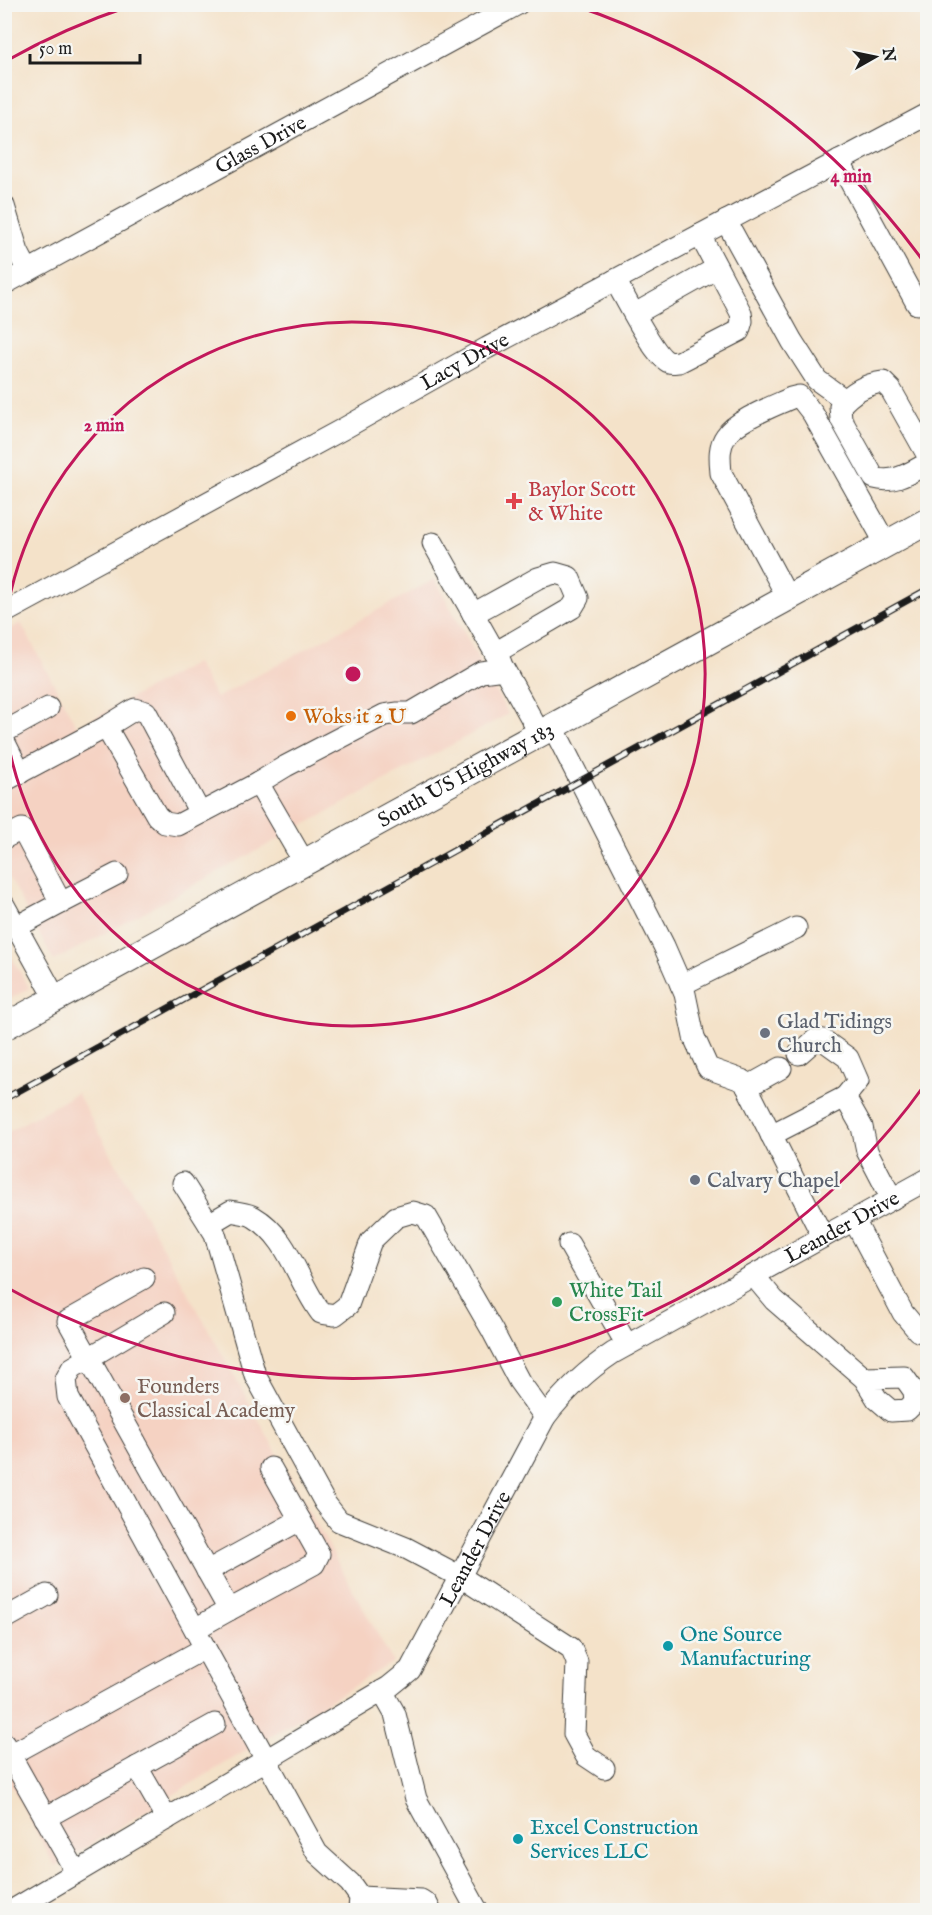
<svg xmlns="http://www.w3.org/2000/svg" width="932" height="1915" viewBox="0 0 932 1915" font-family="'IM FELL English',serif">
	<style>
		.built { fill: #f5d2c2 }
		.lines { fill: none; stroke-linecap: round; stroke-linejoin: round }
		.minor-casing { stroke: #3c3a36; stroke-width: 23 }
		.major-casing { stroke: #3c3a36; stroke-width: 28 }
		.minor { stroke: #fff; stroke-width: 21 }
		.major { stroke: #fff; stroke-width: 26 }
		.rail-casing { stroke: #1c1c1c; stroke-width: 7 }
		.rail { stroke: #f6f6f2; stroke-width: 4.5; stroke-dasharray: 14; stroke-linecap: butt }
		.ring { fill: none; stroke: #c2185b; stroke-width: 3 }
		.health-dot { fill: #e0444e; stroke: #f6f6f2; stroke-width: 2 }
		.food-dot { fill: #e8710a; stroke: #f6f6f2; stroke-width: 2 }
		.worship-dot { fill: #6b7280; stroke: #f6f6f2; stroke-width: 2 }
		.leisure-dot { fill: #2e9e5b; stroke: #f6f6f2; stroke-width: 2 }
		.education-dot { fill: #8d6e63; stroke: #f6f6f2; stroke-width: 2 }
		.culture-dot { fill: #0f9aa8; stroke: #f6f6f2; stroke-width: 2 }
		.labels { text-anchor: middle; stroke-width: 5; stroke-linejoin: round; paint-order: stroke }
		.street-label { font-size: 21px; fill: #1c1c1c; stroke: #f6f6f2 }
		.health-label { font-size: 21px; fill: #be3a42; stroke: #f6f6f2; text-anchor: start }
		.food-label { font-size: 21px; fill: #c56008; stroke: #f6f6f2; text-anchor: start }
		.worship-label { font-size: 21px; fill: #5b616d; stroke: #f6f6f2; text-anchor: start }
		.leisure-label { font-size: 21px; fill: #27864d; stroke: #f6f6f2; text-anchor: start }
		.education-label { font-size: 21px; fill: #785e54; stroke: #f6f6f2; text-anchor: start }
		.culture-label { font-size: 21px; fill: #0d838f; stroke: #f6f6f2; text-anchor: start }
		.centre { fill: #c2185b; stroke: #f6f6f2; stroke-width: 3 }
		.ring-label { font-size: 18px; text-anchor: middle; font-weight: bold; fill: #c2185b; stroke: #f6f6f2; stroke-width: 5; stroke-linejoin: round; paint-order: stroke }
	</style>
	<rect width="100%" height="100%" fill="#f6f6f2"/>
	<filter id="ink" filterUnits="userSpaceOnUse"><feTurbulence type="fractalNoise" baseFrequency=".0167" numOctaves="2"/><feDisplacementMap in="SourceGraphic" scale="12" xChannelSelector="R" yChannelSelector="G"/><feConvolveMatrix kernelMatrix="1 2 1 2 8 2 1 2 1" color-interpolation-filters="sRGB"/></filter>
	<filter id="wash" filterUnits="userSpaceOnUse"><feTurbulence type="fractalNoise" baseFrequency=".008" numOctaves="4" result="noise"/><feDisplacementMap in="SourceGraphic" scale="24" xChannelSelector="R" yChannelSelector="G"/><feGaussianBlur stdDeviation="1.35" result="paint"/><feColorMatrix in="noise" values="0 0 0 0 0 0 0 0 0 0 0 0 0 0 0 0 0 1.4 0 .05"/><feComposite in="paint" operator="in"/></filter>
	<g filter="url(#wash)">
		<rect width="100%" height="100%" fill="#f4e2c9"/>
		<!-- built -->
		<g class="built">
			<polygon points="435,579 508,714 54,961 5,871 4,632 21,623 77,727 196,663 216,698"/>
			<polygon points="4,944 29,988 5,1002 4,1002"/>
			<polygon points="77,1093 393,1662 55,1866 5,1774 4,1134"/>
		</g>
	</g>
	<g filter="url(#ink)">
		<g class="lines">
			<!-- minor casing -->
			<g class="minor-casing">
				<g id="minor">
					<polyline points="839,161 917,304"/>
					<polyline points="4,206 18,252 28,271"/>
					<polyline points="726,221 792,341 817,380 845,400"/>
					<path d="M615 280C624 295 655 358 669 362 672 363 676 362 679 362L739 331 742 321 741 313 700 235"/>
					<path id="s1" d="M4 284 518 4"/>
					<polyline points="635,314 717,268"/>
					<path d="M928 456 891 390 883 382C866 384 851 393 840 406L841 419 874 478C895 484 909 473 928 463"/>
					<polyline points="433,543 501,663"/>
					<path d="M788 598 721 473C720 460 718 447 726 436 736 420 774 406 791 398L799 396 813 414 886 544"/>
					<path id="s2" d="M4 613 343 429 487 348 928 114"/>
					<polyline points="473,614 538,578 555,573 569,577 578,598 572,608 495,653"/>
					<polyline points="106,727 135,709 146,712 200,813"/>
					<polyline points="553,727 664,946 685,994 694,1037 708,1068 744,1081 823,1237"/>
					<polyline points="4,732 48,708"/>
					<polyline points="4,741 20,773"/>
					<polyline points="4,781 106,727 157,816 165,823 178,825 258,783 305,864"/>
					<polyline points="258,783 286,766 384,715 398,713 411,713 481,672 504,669 540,734"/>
					<polyline points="4,838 22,829 61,903 117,874"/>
					<polyline points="4,905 56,999"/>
					<polyline points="16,927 61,903"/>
					<polyline points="681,985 796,928"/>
					<polyline points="799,1054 816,1039 823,1040 848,1058 858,1081 845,1097 862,1127 867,1151 892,1199"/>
					<polyline points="747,1087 781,1068"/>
					<polyline points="771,1135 845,1097"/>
					<polyline points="183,1183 215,1234 255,1375 325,1503 339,1521 406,1548 461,1577 571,1648 577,1662 574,1734 586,1756 604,1768"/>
					<polyline points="854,1220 903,1313 918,1331 928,1334"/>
					<path d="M209 1224 231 1211C238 1213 248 1213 254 1217 289 1237 298 1283 321 1313L335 1315 348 1305 371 1241 396 1217 413 1212 426 1216 492 1330 519 1381 545 1417"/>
					<polyline points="569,1244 627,1345"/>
					<polyline points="754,1276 774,1300 864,1378 877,1399 891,1411 907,1410 915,1402 914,1391 904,1377 864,1378"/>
					<polyline points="144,1278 68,1321 229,1610 314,1564 319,1554 271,1468"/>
					<polyline points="164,1313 72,1368 66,1379 68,1397 317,1853 350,1883 360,1897 359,1910"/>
					<polyline points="207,1571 300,1520"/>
					<polyline points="4,1619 47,1595"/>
					<polyline points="195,1629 229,1610"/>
					<polyline points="382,1691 395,1714 416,1799 477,1910"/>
					<polyline points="4,1744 10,1755 205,1648"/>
					<polyline points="10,1755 76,1872"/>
					<polyline points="137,1767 167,1819"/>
					<polyline points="45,1818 215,1724"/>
					<polyline points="360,1897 421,1900 427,1904 430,1910"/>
					<path id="s3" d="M13 1910 389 1687 410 1670 545 1417C565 1391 586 1371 613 1353L928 1179"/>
				</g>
			</g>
			<!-- major casing -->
			<g class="major-casing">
				<g id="major">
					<path id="s4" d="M4 1027 928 521"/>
				</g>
			</g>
			<!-- minor -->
			<use href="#minor" class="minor"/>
			<!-- major -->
			<use href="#major" class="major"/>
			<!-- rail casing -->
			<g class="rail-casing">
				<polyline id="rail" points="4,1099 928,589"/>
			</g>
			<!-- rail -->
			<use href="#rail" class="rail"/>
		</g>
	</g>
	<!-- distance rings -->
	<g class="ring">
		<path d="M5 622A352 352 0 1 1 5 726"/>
		<path d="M926 1083A704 704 0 0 1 6 1287M6 61A704 704 0 0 1 130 6M576 6A704 704 0 0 1 926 265"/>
	</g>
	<!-- markers -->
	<path class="health-dot" d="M511 492h6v6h6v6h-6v6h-6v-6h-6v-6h6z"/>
	<circle class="food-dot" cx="291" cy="716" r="6"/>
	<g class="worship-dot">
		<circle cx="765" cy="1033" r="6"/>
		<circle cx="695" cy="1180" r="6"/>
	</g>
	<circle class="leisure-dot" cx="557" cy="1302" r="6"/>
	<circle class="education-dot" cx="125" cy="1398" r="6"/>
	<g class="culture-dot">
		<circle cx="668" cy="1646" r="6"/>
		<circle cx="518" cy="1839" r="6"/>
	</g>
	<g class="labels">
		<!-- street labels -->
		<g class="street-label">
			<text dy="7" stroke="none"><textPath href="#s1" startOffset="292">Glass Drive</textPath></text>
			<text dy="7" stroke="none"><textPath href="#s2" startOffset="525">Lacy Drive</textPath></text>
			<text dy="7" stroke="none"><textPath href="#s4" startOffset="526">South US Highway 183</textPath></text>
			<text dy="7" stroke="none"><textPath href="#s3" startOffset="1106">Leander Drive</textPath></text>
			<text dy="7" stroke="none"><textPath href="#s3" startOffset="602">Leander Drive</textPath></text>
		</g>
		<!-- health labels -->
		<g class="health-label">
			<text x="528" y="496">Baylor Scott<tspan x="528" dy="24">&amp; White</tspan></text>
		</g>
		<!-- food labels -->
		<g class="food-label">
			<text x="303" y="723">Woks it 2 U</text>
		</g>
		<!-- worship labels -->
		<g class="worship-label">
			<text x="777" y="1028">Glad Tidings<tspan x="777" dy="24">Church</tspan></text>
			<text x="707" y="1187">Calvary Chapel</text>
		</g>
		<!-- leisure labels -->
		<g class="leisure-label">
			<text x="569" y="1297">White Tail<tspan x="569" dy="24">CrossFit</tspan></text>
		</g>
		<!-- education labels -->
		<g class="education-label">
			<text x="137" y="1393">Founders<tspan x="137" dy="24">Classical Academy</tspan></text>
		</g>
		<!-- culture labels -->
		<g class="culture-label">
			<text x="680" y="1641">One Source<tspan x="680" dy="24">Manufacturing</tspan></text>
			<text x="530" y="1834">Excel Construction<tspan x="530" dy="24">Services LLC</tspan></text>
		</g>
	</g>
	<circle cx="353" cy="674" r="9" class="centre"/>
	<g class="ring-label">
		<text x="851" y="182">4 min</text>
		<text x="104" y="431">2 min</text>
	</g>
	<!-- margin -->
	<rect width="932" height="1915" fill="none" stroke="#f6f6f2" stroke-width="24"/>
	<!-- north arrow -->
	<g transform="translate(875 57) rotate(81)" stroke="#f6f6f2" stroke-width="4.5" paint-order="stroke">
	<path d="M0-4.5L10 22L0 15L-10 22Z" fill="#1c1c1c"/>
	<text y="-9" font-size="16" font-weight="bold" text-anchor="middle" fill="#1c1c1c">N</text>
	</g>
	<!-- scale -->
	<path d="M30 54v9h110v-9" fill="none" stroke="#1c1c1c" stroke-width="3"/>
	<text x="39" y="54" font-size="18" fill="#1c1c1c" stroke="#f6f6f2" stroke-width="4.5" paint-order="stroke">50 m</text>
</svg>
